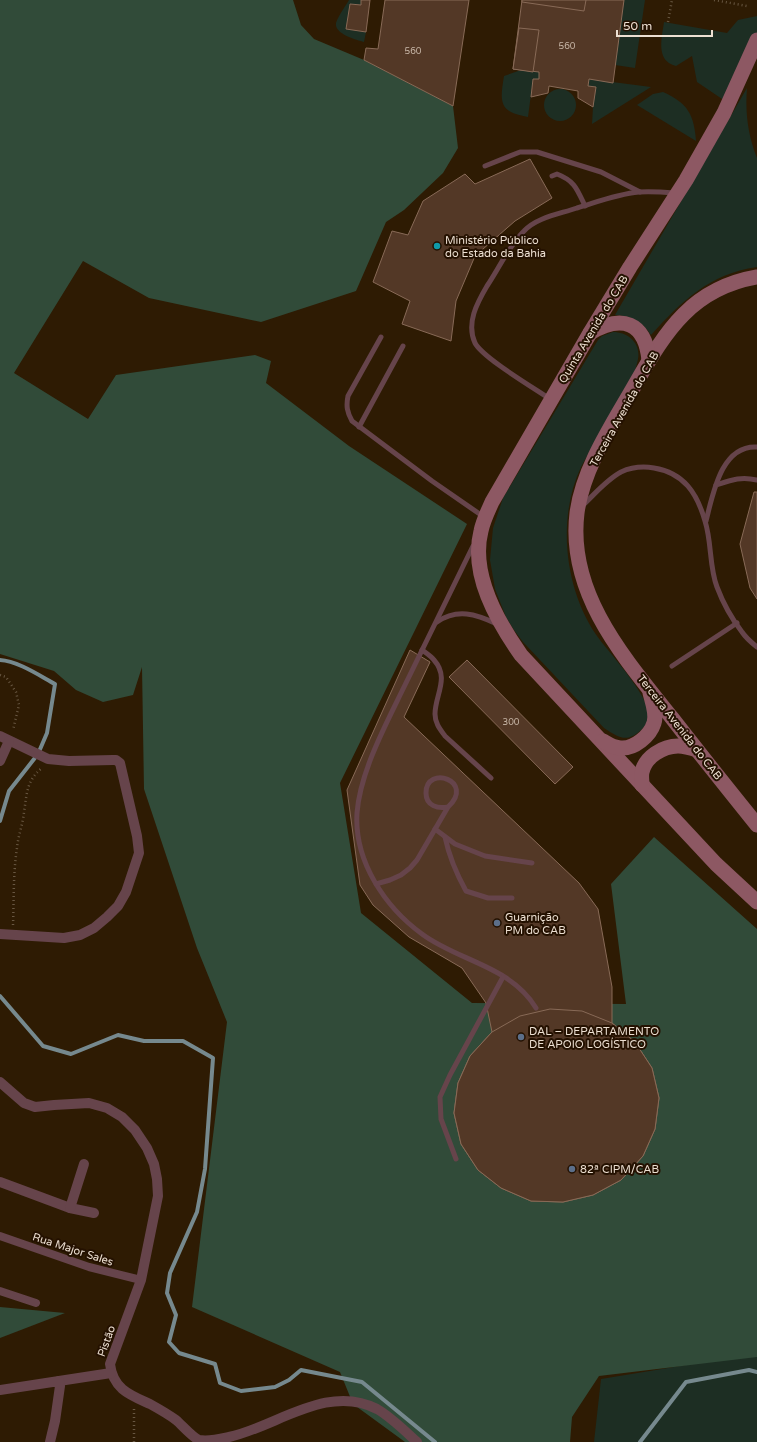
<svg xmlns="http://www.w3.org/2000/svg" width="757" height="1442" viewBox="0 0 757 1442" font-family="'Varela Round',sans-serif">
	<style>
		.green { fill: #1d2e23 }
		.forest { fill: #314b39 }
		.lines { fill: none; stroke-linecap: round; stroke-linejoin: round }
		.stream { stroke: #76898e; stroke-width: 4 }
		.building { fill: #533826; stroke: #886a57 }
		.path { stroke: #685742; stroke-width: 2.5; stroke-dasharray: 1 3; stroke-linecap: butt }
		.service { stroke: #66444b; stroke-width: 5 }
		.pedestrian { stroke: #66444b; stroke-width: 8 }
		.minor { stroke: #66444b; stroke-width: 10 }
		.secondary { stroke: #8d5863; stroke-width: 15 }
		.culture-dot { fill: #0f9aa8; stroke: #241100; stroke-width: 1.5 }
		.service-dot { fill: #5c6f8a; stroke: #241100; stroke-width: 1.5 }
		.labels { text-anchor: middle; stroke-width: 4; stroke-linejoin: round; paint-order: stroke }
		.number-label { font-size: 9px; fill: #c6b5a6 }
		.poi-label { font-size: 11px; fill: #ecdfd1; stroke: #241100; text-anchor: start }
		.street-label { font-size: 11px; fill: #ecdfd1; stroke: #241100 }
	</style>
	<rect width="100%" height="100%" fill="#2e1b03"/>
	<!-- green -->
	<g class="green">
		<path d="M349 0H361V5L350 4 346 29 366 32 364 42C357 40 334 34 336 23 338 16 345 7 349 0Z"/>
		<polygon points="624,0 645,0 635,68 615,65"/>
		<path d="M757 16V40L728 103 697 82 692 56 676 66C655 61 662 37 664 22L727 33 738 20Z"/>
		<path d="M521 70 539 72V79H533L528 117C498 112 500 101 504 76Z"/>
		<polygon points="589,79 651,87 592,124 593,107 588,86"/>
		<path d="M747 88C745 113 748 135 757 158V267C709 274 682 301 651 335 642 321 631 316 615 315Z"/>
		<circle cx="560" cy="105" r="16"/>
		<path d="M663 92C688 103 694 115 696 141L637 105 653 94Z"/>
		<path d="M613 332C628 332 641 343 638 359 637 364 635 370 634 375 622 396 610 417 598 438 592 448 586 457 581 467 556 520 565 594 600 640 613 657 648 695 649 715 650 721 646 726 641 730 627 743 619 738 604 728L523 642 514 630 506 617 495 589 490 560 493 528 503 498 598 340 602 336Z"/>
		<polygon points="753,1354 757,1355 757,1442 594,1442 601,1379"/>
	</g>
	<!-- forest -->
	<g class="forest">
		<polygon points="0,0 293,0 301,25 314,39 364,60 453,106 458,148 443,173 404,210 386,222 356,291 261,322 149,298 83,261 14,373 88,419 116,375 255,355 271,361 266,383 349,446 467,524 340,783 361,913 472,1003 626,1004 611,884 654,837 757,929 757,1357 599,1376 572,1417 570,1442 405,1442 353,1404 340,1372 192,1307 227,1022 197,948 144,789 142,667 133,695 103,702 76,690 54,671 0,654"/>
		<polygon points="0,1307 65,1313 0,1338"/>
	</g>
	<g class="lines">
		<!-- stream -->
		<g class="stream">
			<path d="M0 660C18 661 40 676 55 684L47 733 38 754 9 791 0 821"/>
			<polyline points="0,996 43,1046 71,1054 118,1035 144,1041 183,1041 213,1058 205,1169 197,1212 170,1273 167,1293 176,1315 169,1342 179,1353 215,1364 220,1383 241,1391 275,1387 289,1380 301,1370 362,1382 435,1442"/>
			<polyline points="640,1442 686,1382 749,1370 757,1372"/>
		</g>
	</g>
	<!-- building -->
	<g class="building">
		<polygon points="361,0 370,0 366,32 346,29 350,4 361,5"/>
		<polygon points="385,0 469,0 453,106 364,60 366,48 378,49"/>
		<polygon points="522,0 624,0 613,83 589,79 588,86 596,87 593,107 578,98 578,91 549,86 548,93 531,97 533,79 539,79 539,72 513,69"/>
		<polygon points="522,0 586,0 584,11 522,2"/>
		<polygon points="519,28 539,30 533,72 513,69"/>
		<polygon points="530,159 552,198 515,221 475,256 456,301 451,341 402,324 410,301 373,282 392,231 408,235 423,201 465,174 475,184"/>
		<polygon points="754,492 757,492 757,599 750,588 740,544"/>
		<polygon points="410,650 430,662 404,717 579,883 598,909 612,987 612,1023 635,1042 652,1068 659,1098 655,1129 643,1156 621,1180 593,1195 563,1202 531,1201 501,1188 478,1170 461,1144 454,1113 458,1083 470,1056 492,1032 486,1003 462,968 409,937 373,905 360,885 347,790"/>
		<polygon points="467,660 573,767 555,784 449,677"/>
		<polygon points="550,1009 582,1011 612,1023 635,1042 652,1068 659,1098 655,1129 643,1156 621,1180 593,1195 563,1202 531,1201 501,1188 478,1170 461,1144 454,1113 458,1083 470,1056 492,1032 520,1016"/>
	</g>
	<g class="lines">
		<!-- path -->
		<g class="path">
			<polyline points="714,0 747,6"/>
			<polyline points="668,22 672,0"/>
			<polyline points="0,675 6,677 16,692 19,705 13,730"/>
			<path d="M13 925C14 899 13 874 17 848 18 836 23 824 24 812 27 794 26 781 42 768"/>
			<polyline points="134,1409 134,1442"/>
		</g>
		<!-- service -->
		<g class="service">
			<polyline points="485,166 520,152 537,152 601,172 640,192"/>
			<path d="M552 176 557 174C575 181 577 189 585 206"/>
			<path d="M381 337 348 396C346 406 347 412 352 421L432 481 484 517"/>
			<path d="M550 399C534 388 483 358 475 343 466 323 477 303 487 286 499 268 509 246 524 231 537 217 560 214 577 208 597 202 617 194 639 192 651 191 663 192 675 193"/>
			<polyline points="359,427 403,346"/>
			<path d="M716 485C731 480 741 476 757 480"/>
			<path d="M582 506C594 495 606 480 621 472 632 467 642 466 654 468 684 473 697 493 705 521 712 543 709 566 717 587 723 603 732 619 742 632 746 638 752 643 757 647"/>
			<path d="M706 521C713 494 721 445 757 447"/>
			<path d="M473 546C450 593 427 640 404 687 386 724 360 772 357 813 354 861 385 907 422 934 458 961 511 966 536 1008"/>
			<path d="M437 622C457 608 476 614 497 624"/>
			<path d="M422 650C426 653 431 656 434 660 450 678 435 695 435 714 435 723 440 729 445 736L491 778"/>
			<polyline points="672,666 737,623"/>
			<polyline points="435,829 455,844 485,856 532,863"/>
			<path d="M445 837C449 856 456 873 466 891L488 898H512"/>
			<path d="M376 884 390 880 401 875 410 868 417 860 448 807C476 781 426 764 426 793 426 806 438 809 448 807"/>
			<polyline points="456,1159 441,1119 440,1097 450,1075 503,977"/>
		</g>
		<!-- pedestrian -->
		<g class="pedestrian">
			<polyline points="0,1236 89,1267 141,1280"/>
			<polyline points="0,1291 36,1303"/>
		</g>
		<!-- minor -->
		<g class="minor">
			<polyline points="0,736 48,759 69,761 113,760 116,760 120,763 137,836 139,853 126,892 118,906 107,917 94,928 80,935 64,938 0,934"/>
			<polyline points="0,761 9,741"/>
			<path d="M0 1082 24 1103 35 1107 54 1105 89 1103 107 1108 122 1117 135 1130 147 1148 154 1164 157 1179 158 1196 141 1280 110 1364C113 1389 130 1395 150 1404 159 1409 168 1414 176 1420 182 1425 192 1437 199 1440 208 1442 220 1439 229 1437 276 1427 327 1383 377 1409 391 1417 405 1431 417 1442"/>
			<polyline points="0,1182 70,1208 94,1213"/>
			<polyline points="70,1208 84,1164"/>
			<polyline points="59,1381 111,1373"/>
			<polyline points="0,1390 59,1381 60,1386 55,1421 50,1442"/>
		</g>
		<!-- secondary -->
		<g class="secondary">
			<path d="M757 40 724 113 686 180 630 267 590 333 492 502C488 511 483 521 481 531 470 574 497 621 521 655L716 864 757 902"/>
			<path d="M757 277C693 288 666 330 636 383 614 422 583 467 577 513 567 594 625 659 672 718 700 754 728 789 757 825"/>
			<path d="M590 333C622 314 645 322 649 360"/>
			<path d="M603 741C608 744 614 748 621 748 634 749 650 736 654 723 657 714 652 701 650 693"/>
			<path d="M642 785C642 781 641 776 642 772 645 757 663 746 678 746 685 746 691 748 697 750"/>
		</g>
	</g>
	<!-- markers -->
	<circle class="culture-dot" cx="437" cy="246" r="4"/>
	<g class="service-dot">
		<circle cx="497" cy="923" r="4"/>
		<circle cx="521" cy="1037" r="4"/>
		<circle cx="572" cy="1169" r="4"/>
	</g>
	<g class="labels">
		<!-- number labels -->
		<g class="number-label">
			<text x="567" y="49">560</text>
			<text x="413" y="54">560</text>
			<text x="511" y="725">300</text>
		</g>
		<!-- poi labels -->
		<g class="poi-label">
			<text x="445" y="244">Ministério Público<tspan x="445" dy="13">do Estado da Bahia</tspan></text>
			<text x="505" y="921">Guarnição<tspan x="505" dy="13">PM do CAB</tspan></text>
			<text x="529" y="1035">DAL – DEPARTAMENTO<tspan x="529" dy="13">DE APOIO LOGÍSTICO</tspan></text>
			<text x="580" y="1173">82ª CIPM/CAB</text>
		</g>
		<!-- street labels -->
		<g class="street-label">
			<text transform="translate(593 329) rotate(-59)" y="4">Quinta Avenida do CAB</text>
			<text transform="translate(624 409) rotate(-61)" y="4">Terceira Avenida do CAB</text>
			<text transform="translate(680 727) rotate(52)" y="4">Terceira Avenida do CAB</text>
			<text transform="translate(73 1249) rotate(18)" y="4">Rua Major Sales</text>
			<text transform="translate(106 1341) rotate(-70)" y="4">Pistão</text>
		</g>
	</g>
	<!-- scale -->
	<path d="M617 30v6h95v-6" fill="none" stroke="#ecdfd1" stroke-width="2"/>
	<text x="623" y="30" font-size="12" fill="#ecdfd1" stroke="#241100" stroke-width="3" paint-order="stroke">50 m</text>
</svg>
